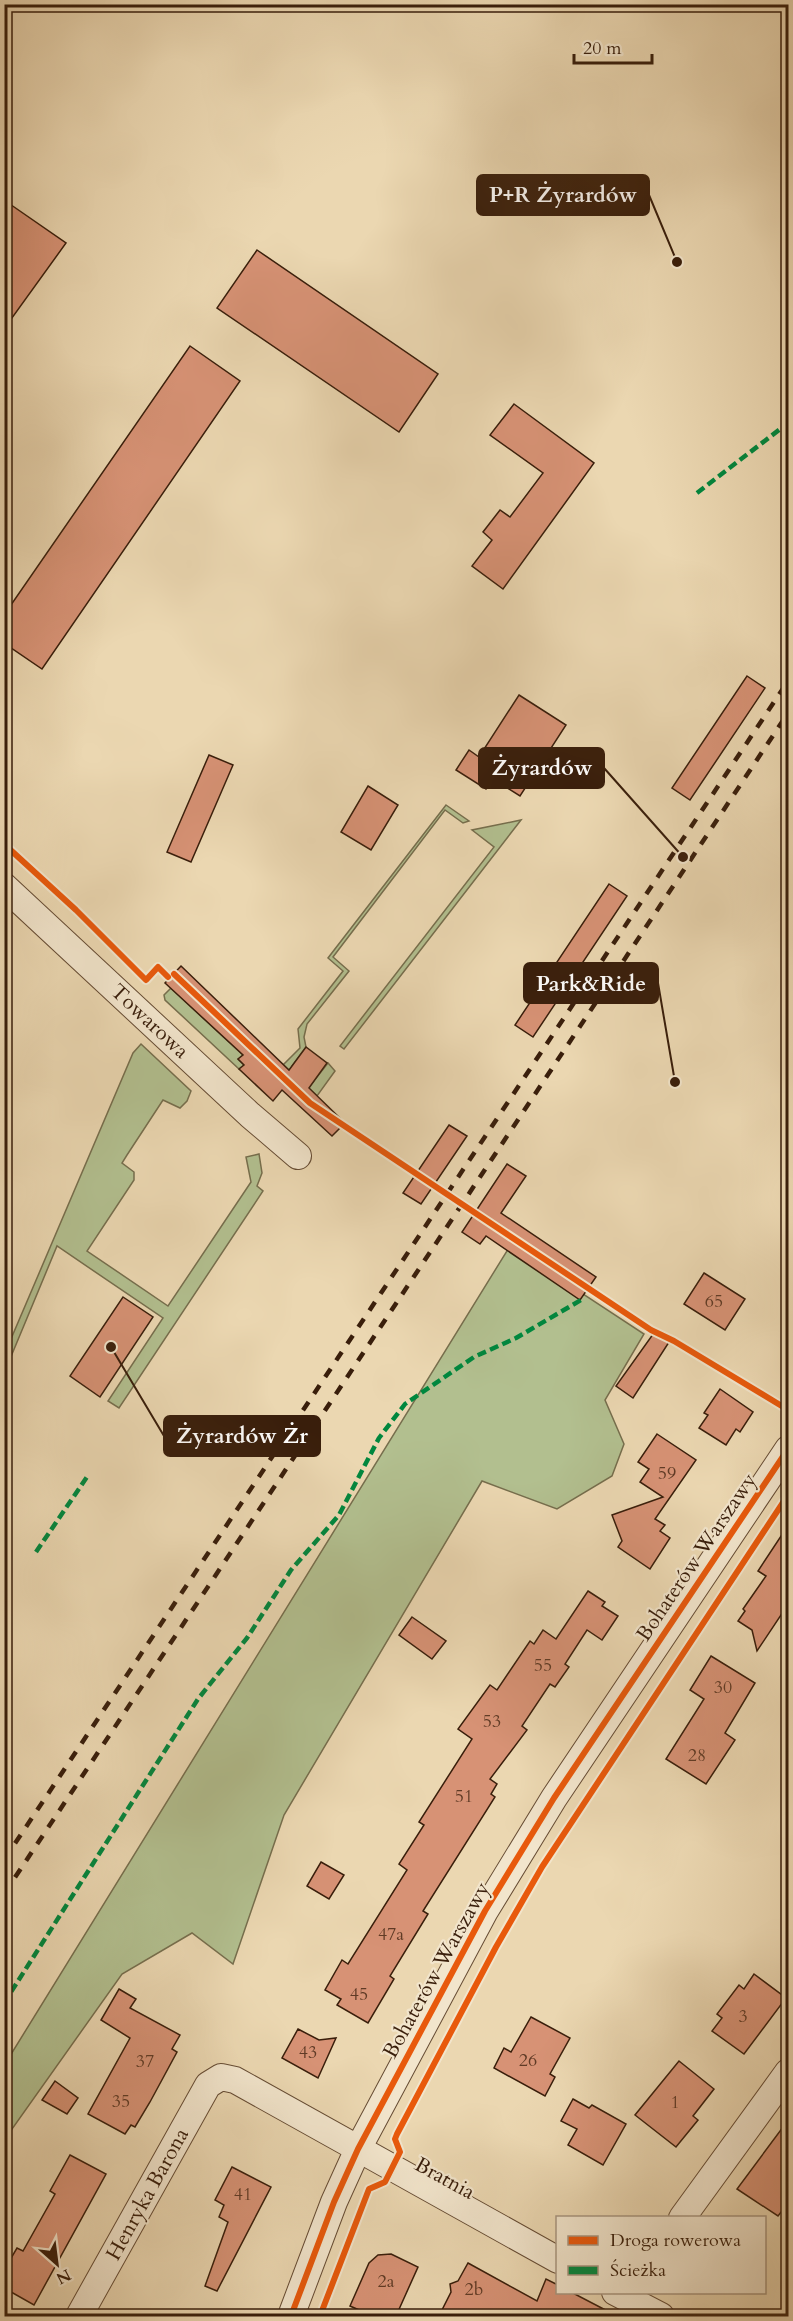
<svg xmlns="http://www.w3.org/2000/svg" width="793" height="2321" viewBox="0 0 793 2321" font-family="Cardo,serif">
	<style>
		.green { fill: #b2bf8f; stroke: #766e4d; stroke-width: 1.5 }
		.building { fill: #d79275; stroke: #391e0b; stroke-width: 1.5 }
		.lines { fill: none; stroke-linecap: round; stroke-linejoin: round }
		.minor-casing { stroke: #664c34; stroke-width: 28 }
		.minor { stroke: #f2e5cc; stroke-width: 26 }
		.rail { stroke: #391e0b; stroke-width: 4.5; stroke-dasharray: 10 10; stroke-linecap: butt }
		.quiet { stroke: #00873e; stroke-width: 4.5; stroke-dasharray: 9 4.5; stroke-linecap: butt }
		.cycleway-casing { stroke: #f2e5cc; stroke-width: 10 }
		.cycleway { stroke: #e8590c; stroke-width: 6 }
		.labels { text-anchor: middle; stroke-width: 4.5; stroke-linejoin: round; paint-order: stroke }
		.number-label { font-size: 18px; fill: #603b26 }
		.street-label { font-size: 21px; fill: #391e0b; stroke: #f2e5cc }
		.leader { fill: none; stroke: #391e0b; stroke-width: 2 }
		.callout-dot { fill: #391e0b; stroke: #f2e5cc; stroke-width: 2 }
		.callout { fill: #391e0b; stroke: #391e0b; stroke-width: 2 }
		.callout-label { font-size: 22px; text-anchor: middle; font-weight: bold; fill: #fff }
	</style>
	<rect width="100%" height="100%" fill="#ebd7b1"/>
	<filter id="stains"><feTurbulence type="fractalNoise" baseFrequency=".00333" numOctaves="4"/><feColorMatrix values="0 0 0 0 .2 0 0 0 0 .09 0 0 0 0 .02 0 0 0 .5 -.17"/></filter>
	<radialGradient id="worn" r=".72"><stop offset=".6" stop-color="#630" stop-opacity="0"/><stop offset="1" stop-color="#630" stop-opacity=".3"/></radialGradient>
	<!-- green -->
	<g class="green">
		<polygon points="446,805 469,821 463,823 445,810 333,957 349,971 307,1024 304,1037 306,1047 292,1066 313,1082 328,1063 335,1071 317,1096 283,1065 300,1048 298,1029 343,971 328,958"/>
		<polygon points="521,820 344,1049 340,1046 494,847 472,830"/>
		<polygon points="171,988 243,1055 238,1059 244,1065 239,1069 165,1000 164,995"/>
		<polygon points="141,1044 191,1091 187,1101 180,1108 163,1100 127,1155 122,1163 134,1172 134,1180 87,1251 168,1306 251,1182 246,1157 259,1154 262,1173 257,1186 263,1191 119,1408 108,1401 163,1318 57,1246 5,1371 5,1353 133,1053"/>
		<polygon points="510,1246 644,1334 605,1400 624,1444 612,1476 557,1509 482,1481 284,1815 233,1964 192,1933 122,1974 5,2139 5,2064"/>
	</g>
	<!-- building -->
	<g class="building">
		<polygon points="4,200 66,243 4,329"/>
		<polygon points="257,250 438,374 399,432 217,308"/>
		<polygon points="190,346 240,381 42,669 4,643 4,615"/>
		<polygon points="514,404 594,463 503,589 472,566 492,540 483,532 500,510 510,517 543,473 490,435"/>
		<polygon points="747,676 765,688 690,800 672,788"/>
		<polygon points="519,695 566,725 520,796 493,779 486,789 456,770 469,750 479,757"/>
		<polygon points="209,755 233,765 191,862 167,852"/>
		<polygon points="368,786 398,805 371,850 341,832"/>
		<polygon points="609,884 627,896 533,1037 515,1025"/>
		<polygon points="181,966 289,1070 306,1047 327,1063 309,1088 345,1123 332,1136 282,1090 273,1101 239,1069 244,1065 238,1059 243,1055 165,983"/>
		<polygon points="449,1125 467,1136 421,1204 403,1193"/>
		<polygon points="507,1164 526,1176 501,1213 596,1277 580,1300 486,1236 480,1244 462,1232"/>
		<polygon points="704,1273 745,1299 725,1330 684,1304"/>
		<polygon points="123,1297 153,1317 100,1397 70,1376"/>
		<polygon points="656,1330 671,1339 633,1398 616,1386"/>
		<polygon points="720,1389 753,1412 740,1432 736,1429 726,1445 699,1428 708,1415 704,1413"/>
		<polygon points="657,1434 696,1460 655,1519 665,1525 660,1531 670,1538 650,1569 618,1547 622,1541 612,1515 663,1497 640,1482 649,1469 638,1462"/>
		<polygon points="789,1524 789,1603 757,1651 752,1630 738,1621 745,1611 743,1609 766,1576 758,1571"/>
		<polygon points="588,1591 605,1602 602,1606 618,1616 602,1640 587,1630 565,1664 569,1667 555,1687 550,1684 522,1726 527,1730 490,1779 497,1784 491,1794 495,1797 423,1911 428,1914 390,1976 394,1979 368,2023 337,2005 341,1999 325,1990 342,1960 348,1964 407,1870 399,1864 424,1825 419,1822 472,1739 458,1729 490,1685 497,1690 530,1641 534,1644 543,1630 556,1639"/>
		<polygon points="412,1617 446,1641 432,1659 399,1635"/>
		<polygon points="711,1656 755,1683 725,1733 735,1740 706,1784 666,1759 704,1699 690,1690"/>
		<polygon points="321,1862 344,1875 329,1899 307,1886"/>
		<polygon points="754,1974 786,1998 744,2054 712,2031 722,2018 717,2014 739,1985 744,1989"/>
		<polygon points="119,1989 136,1999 130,2008 180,2035 172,2049 177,2052 150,2102 135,2127 131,2125 125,2134 88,2114 130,2038 101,2020"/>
		<polygon points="531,2017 570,2038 550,2074 555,2077 545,2096 494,2068 504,2048 511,2052"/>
		<polygon points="298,2029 319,2040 336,2038 318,2078 282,2058"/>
		<polygon points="679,2061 714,2089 693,2116 698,2120 676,2147 635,2115"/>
		<polygon points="55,2081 78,2098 67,2114 42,2100"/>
		<polygon points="573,2099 589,2108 592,2105 626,2124 603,2165 568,2145 577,2129 561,2121"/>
		<polygon points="789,2119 789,2202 778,2216 737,2189"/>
		<polygon points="70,2155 106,2174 34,2305 4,2288 4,2270 17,2248 23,2251 55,2194 50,2191"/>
		<polygon points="232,2167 271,2187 217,2291 205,2286 228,2222 219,2217 224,2205 215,2200"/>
		<polygon points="391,2254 418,2267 396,2316 373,2316 350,2306 369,2263 378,2255"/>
		<polygon points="468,2263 537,2301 546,2279 558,2285 558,2292 571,2292 617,2316 453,2316 442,2310 451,2292 450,2284 458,2281"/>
	</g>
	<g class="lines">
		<!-- minor casing -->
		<g class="minor-casing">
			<g id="minor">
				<polyline points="4,886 250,1115 298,1156"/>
				<polyline points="682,2218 788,2072"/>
				<polyline points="615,2292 661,2316"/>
				<polyline points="79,2316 208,2085 221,2077 235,2080 558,2260"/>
				<polyline points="291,2316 334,2202 358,2149 485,1911 554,1798 788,1449"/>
			</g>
		</g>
		<!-- minor -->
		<use href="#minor" class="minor"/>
		<!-- rail -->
		<g class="rail">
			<polyline points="4,1860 788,681"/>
			<polyline points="4,1894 788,713"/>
		</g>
		<!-- quiet -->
		<g class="quiet">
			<polyline points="697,493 788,423"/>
			<polyline points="36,1552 89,1474"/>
			<polyline points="4,2003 198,1699 247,1638 291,1570 339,1515 379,1438 405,1404 474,1357 516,1338 581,1300"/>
		</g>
		<!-- cycleway casing -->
		<g class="cycleway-casing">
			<g id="cycleway">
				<polyline points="4,844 76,910 146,980 158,967 168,977"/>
				<polyline points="174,974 310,1103 651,1330 674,1341 785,1408"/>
				<polyline points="291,2316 334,2202 358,2149 485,1911 554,1798 788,1449"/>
				<polyline points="320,2316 369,2189 385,2182 400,2152 395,2139 397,2134 496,1947 542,1867 788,1495"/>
			</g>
		</g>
		<!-- cycleway -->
		<use href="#cycleway" class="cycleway"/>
	</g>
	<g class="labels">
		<!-- number labels -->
		<g class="number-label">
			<text x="714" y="1307">65</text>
			<text x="667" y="1479">59</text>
			<text x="543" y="1671">55</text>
			<text x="723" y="1693">30</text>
			<text x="492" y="1727">53</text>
			<text x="697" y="1761">28</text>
			<text x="464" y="1802">51</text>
			<text x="391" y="1940">47a</text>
			<text x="359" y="2000">45</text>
			<text x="743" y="2022">3</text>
			<text x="308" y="2058">43</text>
			<text x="528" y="2066">26</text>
			<text x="145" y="2067">37</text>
			<text x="121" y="2107">35</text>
			<text x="675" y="2108">1</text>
			<text x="243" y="2200">41</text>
			<text x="386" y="2287">2a</text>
			<text x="474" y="2295">2b</text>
		</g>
		<!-- street labels -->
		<g class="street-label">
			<text transform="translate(150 1021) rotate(43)" y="7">Towarowa</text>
			<text transform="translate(696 1557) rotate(-56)" y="7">Bohaterów Warszawy</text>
			<text transform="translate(436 1970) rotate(-61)" y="7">Bohaterów Warszawy</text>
			<text transform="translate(445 2178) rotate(29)" y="7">Bratnia</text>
			<text transform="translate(147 2194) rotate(-61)" y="7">Henryka Barona</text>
		</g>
	</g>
	<!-- callouts -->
	<path class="leader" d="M677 262L649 195M683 857L604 768M675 1082L658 983M111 1347L164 1436"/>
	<g class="callout-dot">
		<circle cx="677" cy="262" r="6"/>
		<circle cx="683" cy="857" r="6"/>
		<circle cx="675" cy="1082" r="6"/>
		<circle cx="111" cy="1347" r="6"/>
	</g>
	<g class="callout">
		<rect x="477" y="175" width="172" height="40" rx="6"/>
		<rect x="479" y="748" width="125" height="40" rx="6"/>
		<rect x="524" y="963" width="134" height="40" rx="6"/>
		<rect x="164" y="1416" width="156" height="40" rx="6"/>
	</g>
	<g class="callout-label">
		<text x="563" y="202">P+R Żyrardów</text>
		<text x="542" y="775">Żyrardów</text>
		<text x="591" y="991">Park&amp;Ride</text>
		<text x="242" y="1443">Żyrardów Żr</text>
	</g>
	<!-- margin -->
	<rect width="793" height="2321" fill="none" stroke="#ebd7b1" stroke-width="24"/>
	<rect x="6" y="6" width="781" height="2309" fill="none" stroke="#391e0b" stroke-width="3"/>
	<rect x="12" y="12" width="769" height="2297" fill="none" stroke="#391e0b" stroke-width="1.5"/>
	<!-- legend -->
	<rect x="556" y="2216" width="210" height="78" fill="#f2e5cc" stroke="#a8957f" stroke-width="1.5"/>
	<rect x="568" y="2236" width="30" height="9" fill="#e8590c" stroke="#a8957f" stroke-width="1.5"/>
	<text x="610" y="2246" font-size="18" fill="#391e0b">Droga rowerowa</text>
	<rect x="568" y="2266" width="30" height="9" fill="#00873e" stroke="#a8957f" stroke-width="1.5"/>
	<text x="610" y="2276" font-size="18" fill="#391e0b">Ścieżka</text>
	<!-- north arrow -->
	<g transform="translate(57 2264) rotate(152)" stroke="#f2e5cc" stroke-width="4.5" paint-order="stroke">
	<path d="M0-4.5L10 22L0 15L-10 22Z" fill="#391e0b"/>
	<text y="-9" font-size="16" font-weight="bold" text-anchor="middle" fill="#391e0b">N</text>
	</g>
	<!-- scale -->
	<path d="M574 54v9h78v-9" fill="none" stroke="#391e0b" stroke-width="3"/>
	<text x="583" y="54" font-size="18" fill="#391e0b" stroke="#f2e5cc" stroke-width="4.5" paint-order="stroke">20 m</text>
	<rect width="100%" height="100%" filter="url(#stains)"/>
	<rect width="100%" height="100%" fill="url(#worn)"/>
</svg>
